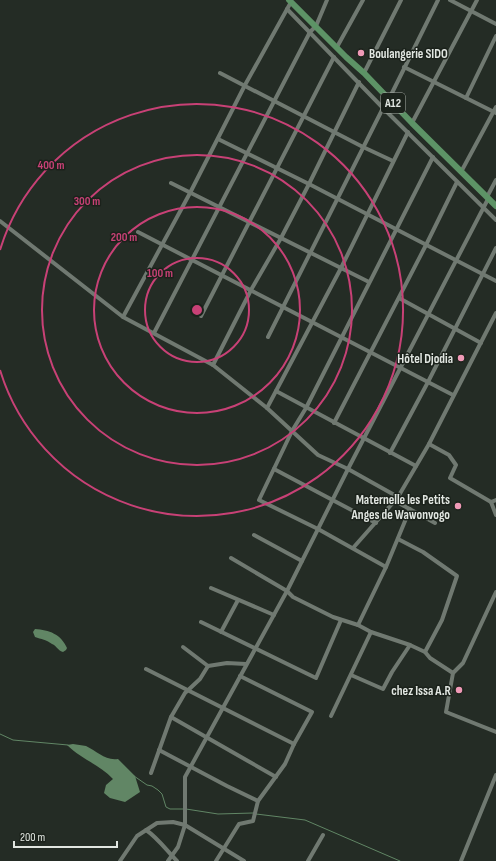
<svg xmlns="http://www.w3.org/2000/svg" width="496" height="861" viewBox="0 0 496 861" font-family="'Sofia Sans Condensed',sans-serif">
	<style>
		.water { fill: #618665 }
		.lines { fill: none; stroke-linecap: round; stroke-linejoin: round }
		.stream { stroke: #618665; stroke-width: 1 }
		.street { stroke: #707971; stroke-width: 4 }
		.primary { stroke: #5d9366; stroke-width: 6 }
		.ring { fill: none; stroke: #c84176; stroke-width: 2 }
		.poi-dot { fill: #f09ab7; stroke: #1b221b; stroke-width: 1.5 }
		.labels { text-anchor: middle; stroke-width: 3; stroke-linejoin: round; paint-order: stroke }
		.shield { fill: #1b221b; stroke: #a6aba6; stroke-width: 1 }
		.shield-label { font-size: 12px; font-weight: bold; fill: #e1e6e1 }
		.poi-label { font-size: 13px; font-weight: bold; fill: #e1e6e1; stroke: #1b221b; text-anchor: end }
		.centre { fill: #c84176; stroke: #1b221b; stroke-width: 2 }
		.ring-label { font-size: 12px; text-anchor: middle; font-weight: bold; fill: #c84176; stroke: #1b221b; stroke-width: 3; stroke-linejoin: round; paint-order: stroke }
	</style>
	<rect width="100%" height="100%" fill="#242c25"/>
	<!-- water -->
	<g class="water">
		<path d="M35 629C49 630 61 634 67 648L66 650 63 652C57 650 57 646 52 644 47 640 41 639 35 637L33 632Z"/>
		<path d="M73 744C77 745 82 745 86 746 97 751 105 761 118 759L135 776 140 792 125 802 110 798 104 793 106 785 113 779C100 765 81 759 67 745Z"/>
	</g>
	<g class="lines">
		<!-- stream -->
		<g class="stream">
			<polyline points="0,734 13,740 68,745"/>
			<polyline points="134,776 147,785 152,786 158,790 162,794 166,807 170,809 183,809"/>
			<polyline points="186,809 218,814 253,813"/>
			<polyline points="256,814 305,820 400,861"/>
		</g>
		<!-- street -->
		<g class="street">
			<polyline points="450,0 496,24"/>
			<polyline points="287,9 383,108 496,220"/>
			<polyline points="337,47 363,0"/>
			<polyline points="404,67 496,113"/>
			<polyline points="220,73 363,147 393,161"/>
			<polyline points="364,73 401,0"/>
			<polyline points="466,98 496,36"/>
			<polyline points="389,99 438,0"/>
			<polyline points="412,123 477,0"/>
			<polyline points="218,139 309,184 496,281"/>
			<polyline points="461,172 496,107"/>
			<polyline points="171,183 369,282"/>
			<polyline points="487,197 496,180"/>
			<polyline points="0,221 123,317 213,365 267,408 318,455 348,469 398,497"/>
			<polyline points="138,232 453,395"/>
			<polyline points="399,298 481,343"/>
			<polyline points="201,316 334,57"/>
			<polyline points="123,317 190,193 245,85 291,2"/>
			<polyline points="154,333 310,32 316,26 327,0"/>
			<polyline points="268,337 383,108"/>
			<polyline points="213,365 251,290 281,238 309,184 359,82"/>
			<polyline points="276,391 416,466"/>
			<polyline points="267,408 341,268 408,132"/>
			<polyline points="334,423 426,245 457,182"/>
			<polyline points="429,444 449,455 456,465 450,478 491,502 496,500"/>
			<polyline points="390,453 428,382 496,248"/>
			<polyline points="274,469 376,523"/>
			<polyline points="395,501 435,523"/>
			<polyline points="491,502 496,515"/>
			<polyline points="254,535 302,561"/>
			<polyline points="398,539 423,552 457,576 442,620 425,652"/>
			<polyline points="353,548 398,497 429,444 496,313"/>
			<polyline points="231,558 287,591 293,597 333,617 358,625 371,632 410,645 425,652 430,658 453,673"/>
			<polyline points="386,567 318,529 259,500 292,431 306,408 433,157"/>
			<polyline points="211,588 274,615"/>
			<polyline points="496,592 463,663 453,673 446,712 496,732"/>
			<polyline points="201,622 316,678 341,620"/>
			<polyline points="358,625 386,567 410,509"/>
			<polyline points="221,632 238,600"/>
			<polyline points="183,647 208,666 227,663 246,664"/>
			<polyline points="146,669 294,744"/>
			<polyline points="351,675 383,689 392,672 410,645"/>
			<polyline points="331,716 371,632"/>
			<polyline points="171,717 276,777"/>
			<polyline points="159,750 227,786 258,801"/>
			<polyline points="151,773 171,717 185,693 200,679 208,666"/>
			<path d="M146 830C158 838 167 851 177 861"/>
			<polyline points="120,861 137,836 157,823 173,822 185,825 244,861"/>
			<polyline points="168,861 178,847 185,825 185,777 287,591 348,469 488,199"/>
			<polyline points="216,861 239,824 253,821 258,801 285,764 294,744 312,712 240,676"/>
			<polyline points="308,861 323,835"/>
			<polyline points="461,861 496,775"/>
		</g>
		<!-- primary -->
		<polyline class="primary" points="289,0 346,57 364,73 412,123 496,206"/>
	</g>
	<!-- distance rings -->
	<g class="ring">
		<circle cx="197" cy="310" r="52"/>
		<circle cx="197" cy="310" r="103"/>
		<circle cx="197" cy="310" r="155"/>
		<path d="M0 250A206 206 0 1 1 0 370"/>
	</g>
	<!-- markers -->
	<g class="poi-dot">
		<circle cx="361" cy="53" r="4"/>
		<circle cx="461" cy="358" r="4"/>
		<circle cx="458" cy="506" r="4"/>
		<circle cx="459" cy="690" r="4"/>
	</g>
	<g class="labels">
		<!-- shield labels -->
		<rect class="shield" x="381" y="93" width="24" height="20" rx="3"/>
		<g class="shield-label">
			<text x="393" y="107">A12</text>
		</g>
		<!-- poi labels -->
		<g class="poi-label">
			<text x="369" y="58" text-anchor="start">Boulangerie SIDO</text>
			<text x="453" y="363">Hôtel Djodia</text>
			<text x="450" y="504">Maternelle les Petits<tspan x="450" dy="15">Anges de Wawonvogo</tspan></text>
			<text x="451" y="695">chez Issa A.R</text>
		</g>
	</g>
	<circle cx="197" cy="310" r="6" class="centre"/>
	<g class="ring-label">
		<text x="51" y="169">400 m</text>
		<text x="87" y="205">300 m</text>
		<text x="124" y="241">200 m</text>
		<text x="160" y="277">100 m</text>
	</g>
	<!-- scale -->
	<path d="M14 841v6h103v-6" fill="none" stroke="#e1e6e1" stroke-width="2"/>
	<text x="20" y="841" font-size="12" fill="#e1e6e1" stroke="#1b221b" stroke-width="3" paint-order="stroke">200 m</text>
</svg>
